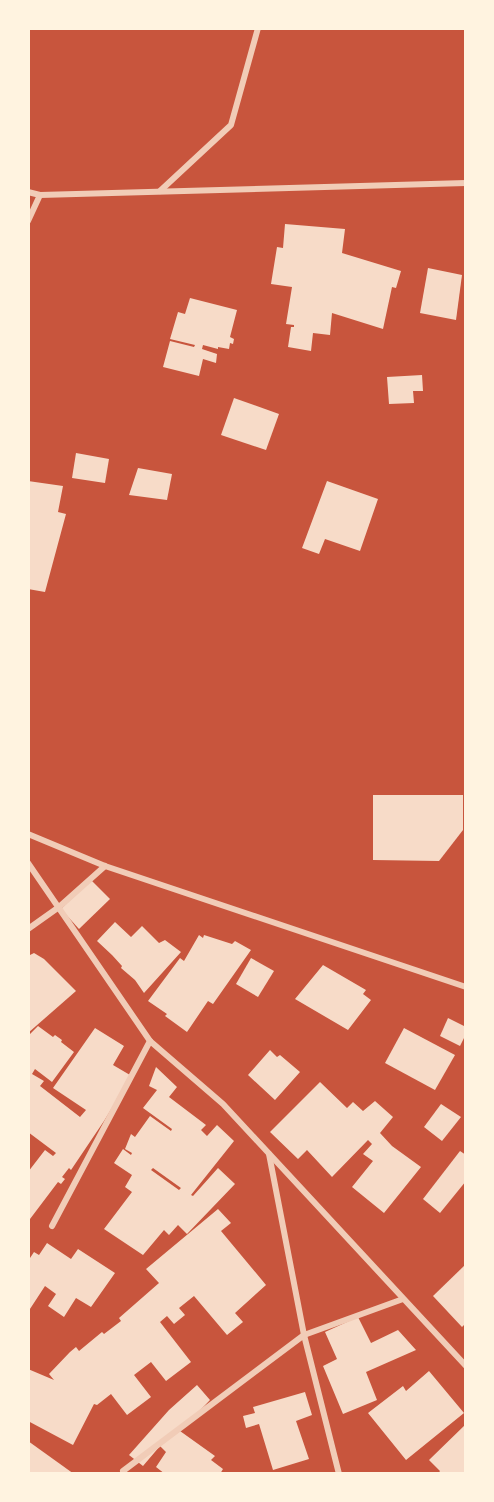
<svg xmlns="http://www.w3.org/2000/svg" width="494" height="1502" viewBox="0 0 494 1502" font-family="Cabin,sans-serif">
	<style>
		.building { fill: #f7dbc8; fill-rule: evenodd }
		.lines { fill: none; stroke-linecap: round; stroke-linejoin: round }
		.minor { stroke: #f1ccb7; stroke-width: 6 }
	</style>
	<rect width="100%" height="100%" fill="#c8553d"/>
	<!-- building -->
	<g class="building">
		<polygon points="285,224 345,229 342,253 401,271 396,288 392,287 383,329 332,313 330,335 313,333 311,351 288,347 291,327 294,327 294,325 286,324 292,287 271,284 277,247 283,248"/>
		<polygon points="428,268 462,275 456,320 420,313"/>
		<polygon points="190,298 237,310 230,337 234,339 233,344 230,343 229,349 218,347 218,349 203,345 202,349 217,354 216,363 203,359 199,376 163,367 170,341 194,347 195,345 170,339 178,312 185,314"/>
		<polygon points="422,375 423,391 413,391 414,403 389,404 387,377"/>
		<polygon points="234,398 279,414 266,450 221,435"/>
		<polygon points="76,453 109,459 105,483 72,478"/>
		<polygon points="138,468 172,474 167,500 129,495"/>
		<polygon points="28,481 63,486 58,512 66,514 45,592 28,589"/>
		<polygon points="327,481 378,499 360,551 325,539 319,554 302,548"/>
		<polygon points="373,795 463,795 463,830 439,861 373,860"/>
		<polygon points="91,880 110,899 79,929 61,909"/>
		<polygon points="115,922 131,937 142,926 159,943 165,940 181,952 144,993 135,980 121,968 122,966 112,955 97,941"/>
		<polygon points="199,935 203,938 204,935 232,944 235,941 251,950 213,1004 208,1001 187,1032 165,1016 167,1014 148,1001 180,958 184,961"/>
		<polygon points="34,953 44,959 76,991 28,1033 28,956"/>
		<polygon points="251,958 274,971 258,997 236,984"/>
		<polygon points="323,965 366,990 363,994 371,1000 348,1030 295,999"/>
		<polygon points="448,1018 466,1027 466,1034 460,1046 440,1036"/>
		<polygon points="38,1026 53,1037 55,1035 62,1040 61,1042 74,1052 52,1082 35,1069 32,1074 44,1081 40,1086 80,1117 86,1110 53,1088 95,1028 124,1046 113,1065 130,1075 130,1078 104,1121 71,1170 69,1168 62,1177 65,1179 61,1184 58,1182 30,1219 28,1218 28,1172 45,1150 53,1156 56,1153 28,1132 28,1036"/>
		<polygon points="404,1028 455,1055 435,1090 385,1063"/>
		<polygon points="270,1050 277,1057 280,1055 300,1072 275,1100 248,1075"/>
		<path d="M156 1067 177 1087 169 1097 206 1125 201 1130 207 1136 217 1125 234 1141 191 1195 193 1196 218 1168 235 1184 187 1234 178 1225 169 1235 164 1230 143 1255 104 1229 132 1192 125 1187 132 1175 114 1163 123 1149 131 1155 132 1153 125 1149 131 1134 135 1137 150 1116 171 1131 172 1129 143 1108 157 1090 149 1086ZM153 1168 181 1188 179 1190 151 1170Z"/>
		<polygon points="320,1082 347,1108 353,1102 363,1111 375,1101 393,1117 380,1133 392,1146 421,1167 384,1213 352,1187 373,1161 363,1154 372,1144 368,1140 332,1177 307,1150 298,1159 270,1132"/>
		<polygon points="441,1104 461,1117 442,1141 424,1127"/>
		<polygon points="460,1151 466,1155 466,1181 440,1213 423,1199"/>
		<polygon points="218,1209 231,1223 221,1231 266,1285 235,1313 243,1322 227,1335 194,1296 179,1308 185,1315 174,1324 167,1316 160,1322 191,1362 166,1381 151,1362 134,1375 151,1397 127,1415 111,1394 97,1405 94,1404 73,1445 28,1421 28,1369 54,1380 49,1374 70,1352 76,1347 79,1351 102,1332 104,1334 121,1321 119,1318 159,1283 146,1269"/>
		<polygon points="47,1243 71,1259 78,1249 115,1273 91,1307 76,1298 64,1317 48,1306 56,1294 45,1286 28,1312 28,1261 34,1252 39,1255"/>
		<polygon points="466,1264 466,1323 462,1327 433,1296"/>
		<polygon points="358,1317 371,1343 398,1330 416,1350 366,1372 377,1400 343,1414 323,1366 337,1359 325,1332"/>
		<polygon points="429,1371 464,1413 406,1460 368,1413 403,1386 406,1391"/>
		<polygon points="197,1385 210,1400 180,1431 215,1456 211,1460 223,1469 220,1474 165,1474 156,1467 166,1452 160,1446 143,1466 129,1455 169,1410"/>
		<polygon points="305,1392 312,1415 296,1421 309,1459 273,1470 259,1424 246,1428 243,1416 255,1413 253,1407"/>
		<polygon points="466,1424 466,1474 438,1474 440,1471 429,1460"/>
		<polygon points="28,1441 74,1474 28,1474"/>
	</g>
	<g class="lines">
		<!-- minor -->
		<g class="minor">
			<polyline points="160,191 231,125 258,28"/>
			<polyline points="28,192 40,195 28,221"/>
			<polyline points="40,195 466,183"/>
			<polyline points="28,834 105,866 466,987"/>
			<polyline points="28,863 150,1041 223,1104 466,1366"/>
			<polyline points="28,929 59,907 105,866"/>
			<polyline points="269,1154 304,1335 339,1474"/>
			<polyline points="52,1226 150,1041"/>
			<polyline points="123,1471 304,1335 403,1299"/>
		</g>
	</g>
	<!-- border -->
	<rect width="494" height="1502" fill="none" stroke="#fff3e0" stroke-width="60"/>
</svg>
